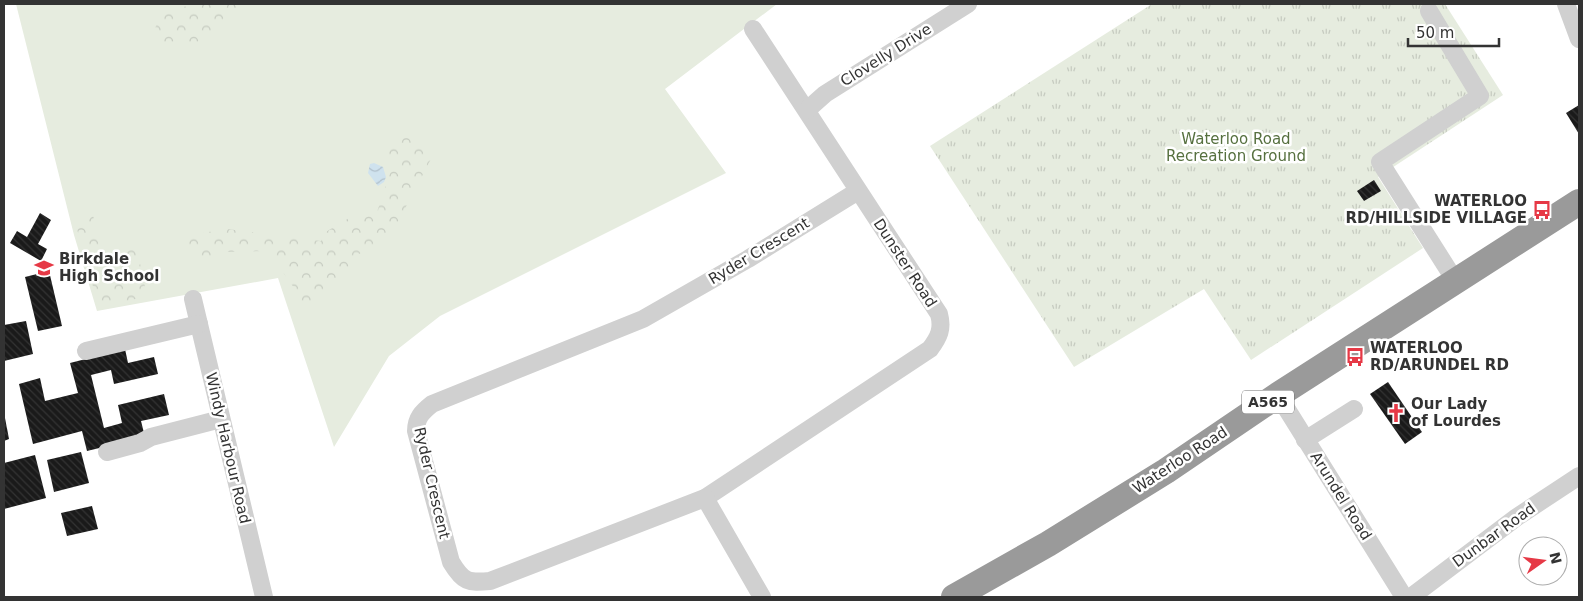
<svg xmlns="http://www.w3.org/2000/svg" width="1583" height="601" viewBox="0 0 1583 601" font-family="'DejaVu Sans',sans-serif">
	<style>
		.green { fill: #e6ecdf }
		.forest { fill: url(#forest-crowns) }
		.park { fill: url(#park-tufts) }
		.water { fill: url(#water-waves) }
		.building { fill: url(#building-back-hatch) }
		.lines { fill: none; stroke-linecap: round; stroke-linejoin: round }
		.minor { stroke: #d0d0d0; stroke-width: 18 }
		.highway { stroke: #9a9a9a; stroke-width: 26 }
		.labels { text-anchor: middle; stroke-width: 5; stroke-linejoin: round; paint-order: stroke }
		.shield { fill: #fff; stroke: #707070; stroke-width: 1 }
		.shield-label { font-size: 14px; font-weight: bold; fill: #333 }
		.street-label { font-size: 15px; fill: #333; stroke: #fff }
		.park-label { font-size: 15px; fill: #56703f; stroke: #fff }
		.poi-label { font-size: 15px; font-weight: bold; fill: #333; stroke: #fff; text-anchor: start }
	</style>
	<defs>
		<pattern id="forest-crowns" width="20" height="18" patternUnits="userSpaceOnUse" patternTransform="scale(1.25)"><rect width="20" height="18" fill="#e6ecdf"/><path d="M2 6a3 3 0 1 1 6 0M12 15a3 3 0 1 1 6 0" fill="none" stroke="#c6cbc0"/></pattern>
		<pattern id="park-tufts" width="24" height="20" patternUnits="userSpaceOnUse" patternTransform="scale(1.25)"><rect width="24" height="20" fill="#e6ecdf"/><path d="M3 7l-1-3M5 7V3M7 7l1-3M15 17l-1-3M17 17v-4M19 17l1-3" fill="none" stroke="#c6cbc0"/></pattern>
		<pattern id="water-waves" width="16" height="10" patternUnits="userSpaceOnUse" patternTransform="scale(1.25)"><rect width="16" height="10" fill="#cfe2ee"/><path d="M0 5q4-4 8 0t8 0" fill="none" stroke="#b2c2cd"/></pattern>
		<pattern id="building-back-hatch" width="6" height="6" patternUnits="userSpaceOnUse" patternTransform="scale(1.25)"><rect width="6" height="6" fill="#1a1a1a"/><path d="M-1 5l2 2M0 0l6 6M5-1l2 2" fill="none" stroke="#333"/></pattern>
	</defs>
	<rect width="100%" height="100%" fill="#fff"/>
	<!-- green -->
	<polygon class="green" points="16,4 777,4 665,89 726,173 440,316 389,356 334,447 278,278 97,311 74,235"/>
	<!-- forest -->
	<g class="forest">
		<polygon points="191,4 243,4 245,10 224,19 214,31 193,45 164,46 152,35 160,17"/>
		<path d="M424 137 432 157 398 222 375 246 359 254 345 272 326 285C323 300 318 308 304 313 305 296 277 267 268 251L224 252 210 260 188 254 184 236 227 229 321 241 324 233 349 218H363L377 212 391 170 383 151 401 138Z"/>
		<polygon points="93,215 102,256 136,245 147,296 99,308 75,222 77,218"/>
	</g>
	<!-- park -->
	<polygon class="park" points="1152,4 1445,4 1503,95 1378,177 1423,248 1251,360 1204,289 1074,367 930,146"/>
	<!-- water -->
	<polygon class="water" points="374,163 383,167 386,177 384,182 378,186 368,173 370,164"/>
	<!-- building -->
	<g class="building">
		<polygon points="1579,105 1579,134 1566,113"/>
		<polygon points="1374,180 1381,191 1364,201 1357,191"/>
		<polygon points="40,213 51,220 38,244 47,249 41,261 10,243 17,231 27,237"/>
		<polygon points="49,271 62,326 38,331 25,277"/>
		<polygon points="26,321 33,354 4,361 4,325"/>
		<polygon points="125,349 128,363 154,357 158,374 114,384 111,370 91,375 104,428 122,423 118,405 164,394 169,415 141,421 145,437 87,451 82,431 33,444 19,384 40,378 45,401 78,393 70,363"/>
		<polygon points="1388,382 1422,432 1405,444 1370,394"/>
		<polygon points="5,418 9,439 4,441 4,419"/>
		<polygon points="81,452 89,483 54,492 47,460"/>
		<polygon points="35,455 46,498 4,509 4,463"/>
		<polygon points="92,506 98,529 67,536 61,513"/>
	</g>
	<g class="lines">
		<!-- minor -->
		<g class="minor">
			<polyline points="1566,4 1579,39"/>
			<polyline points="1429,11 1480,96 1380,162 1456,282"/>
			<path d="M753 29 939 314C943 329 939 337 930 349L705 498 490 581C468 583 463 582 451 562L416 431C416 418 422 412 432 404L643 319 748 259 858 191"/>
			<polyline points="807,110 825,94 968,4"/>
			<polyline points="193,299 264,597"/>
			<polyline points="86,351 199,324"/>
			<polyline points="1278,395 1404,597"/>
			<polyline points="1305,440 1354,409"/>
			<polyline points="107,452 140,443 151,437 221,419"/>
			<polyline points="705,498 762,597"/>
			<polyline points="1411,597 1517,517 1579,476"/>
		</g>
		<!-- highway -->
		<polyline class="highway" points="954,597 1048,544 1166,471 1278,395 1579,202"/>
	</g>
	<!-- icons -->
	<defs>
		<g id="bus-bare" transform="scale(1.5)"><path d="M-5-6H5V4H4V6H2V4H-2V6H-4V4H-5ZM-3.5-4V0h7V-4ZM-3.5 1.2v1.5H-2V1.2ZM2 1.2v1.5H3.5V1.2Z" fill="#e63946" stroke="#fff" stroke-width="2.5" paint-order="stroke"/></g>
		<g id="school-bare" transform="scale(1.5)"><path d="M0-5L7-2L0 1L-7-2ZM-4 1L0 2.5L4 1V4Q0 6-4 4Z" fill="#e63946" stroke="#fff" stroke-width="2.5" paint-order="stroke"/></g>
		<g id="church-bare" transform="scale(1.5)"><path d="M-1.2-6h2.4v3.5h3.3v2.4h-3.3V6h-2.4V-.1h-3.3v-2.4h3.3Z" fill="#e63946" stroke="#fff" stroke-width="2.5" paint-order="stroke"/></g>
	</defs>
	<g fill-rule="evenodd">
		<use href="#bus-bare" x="1542" y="210"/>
		<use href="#school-bare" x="44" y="268"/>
		<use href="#bus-bare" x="1355" y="357"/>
		<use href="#church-bare" x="1396" y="413"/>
	</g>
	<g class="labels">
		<!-- shield labels -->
		<rect class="shield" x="1242" y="390.5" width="52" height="23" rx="4"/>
		<g class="shield-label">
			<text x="1268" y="407">A565</text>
		</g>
		<!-- street labels -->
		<g class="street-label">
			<text transform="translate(886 55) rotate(-32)" y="5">Clovelly Drive</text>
			<text transform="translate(759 251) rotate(-31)" y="5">Ryder Crescent</text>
			<text transform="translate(905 263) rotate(57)" y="5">Dunster Road</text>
			<text transform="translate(228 448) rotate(77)" y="5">Windy Harbour Road</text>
			<text transform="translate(1180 460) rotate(-33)" y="5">Waterloo Road</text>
			<text transform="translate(432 483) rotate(77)" y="5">Ryder Crescent</text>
			<text transform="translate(1341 496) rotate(58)" y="5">Arundel Road</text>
			<text transform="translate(1494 535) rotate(-36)" y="5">Dunbar Road</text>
		</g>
		<!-- park labels -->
		<g class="park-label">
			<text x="1236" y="144">Waterloo Road<tspan x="1236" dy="17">Recreation Ground</tspan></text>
		</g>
		<!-- poi labels -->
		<g class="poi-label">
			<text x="1527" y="206" text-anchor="end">WATERLOO<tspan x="1527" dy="17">RD/HILLSIDE VILLAGE</tspan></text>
			<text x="59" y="264">Birkdale<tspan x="59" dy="17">High School</tspan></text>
			<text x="1370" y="353">WATERLOO<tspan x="1370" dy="17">RD/ARUNDEL RD</tspan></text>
			<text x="1411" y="409">Our Lady<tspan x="1411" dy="17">of Lourdes</tspan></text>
		</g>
	</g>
	<!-- border -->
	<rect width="1583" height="601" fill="none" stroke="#333333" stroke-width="10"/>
	<!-- north arrow -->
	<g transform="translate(1543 561) rotate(76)"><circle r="24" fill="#ffffff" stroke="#adadad"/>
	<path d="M0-4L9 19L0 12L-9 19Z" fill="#e63946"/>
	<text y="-8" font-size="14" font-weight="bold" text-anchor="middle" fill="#333333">N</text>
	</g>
	<!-- scale -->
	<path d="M1408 38v8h91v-8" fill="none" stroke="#333333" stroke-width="2.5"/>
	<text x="1416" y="38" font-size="15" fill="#333333" stroke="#ffffff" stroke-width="4" paint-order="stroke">50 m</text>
</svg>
